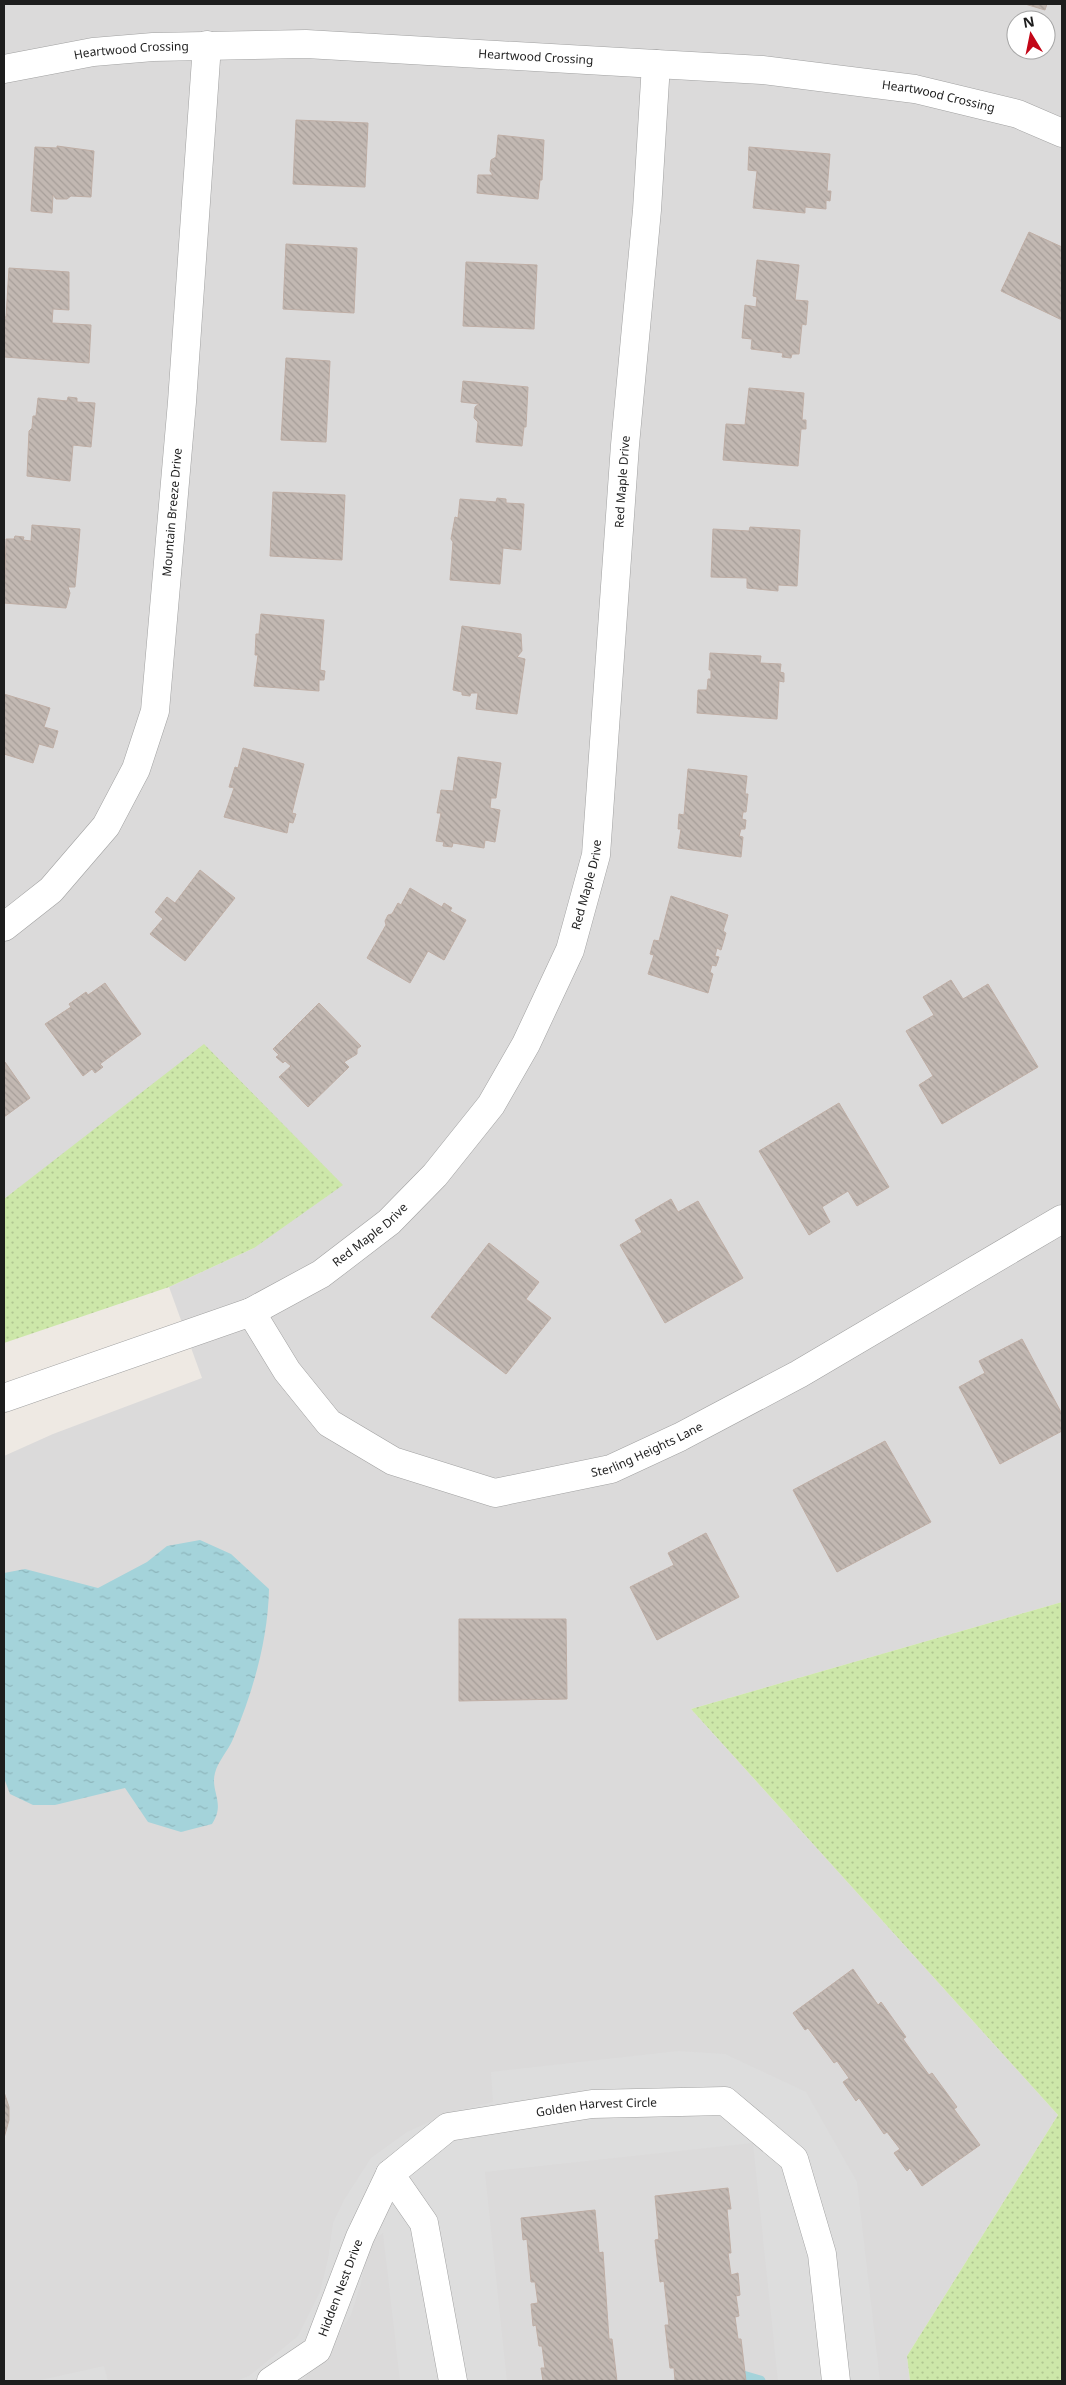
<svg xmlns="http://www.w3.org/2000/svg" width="1066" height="2385" viewBox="0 0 1066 2385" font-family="'Noto Sans',sans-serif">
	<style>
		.residential { fill: #dbdada; fill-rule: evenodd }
		.grass { fill: url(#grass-dots) }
		.parking { fill: #ddd }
		.water { fill: url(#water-ripples) }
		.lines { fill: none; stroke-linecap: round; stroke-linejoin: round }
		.stream { stroke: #a4d3da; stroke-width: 11 }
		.building { fill: url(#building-back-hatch); stroke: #bfaea5 }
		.minor-casing { stroke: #a1a1a1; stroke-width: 29 }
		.minor { stroke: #fff; stroke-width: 28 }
		.labels { text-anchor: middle; stroke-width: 4.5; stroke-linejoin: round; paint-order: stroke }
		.street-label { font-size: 12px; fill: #1d1d1d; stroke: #fff }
	</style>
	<defs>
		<pattern id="grass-dots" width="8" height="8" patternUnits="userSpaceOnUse" patternTransform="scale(1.25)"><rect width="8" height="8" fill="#cde7a9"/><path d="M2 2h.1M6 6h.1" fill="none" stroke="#b0c691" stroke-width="1.8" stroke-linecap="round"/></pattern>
		<pattern id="water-ripples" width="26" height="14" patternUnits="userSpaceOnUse" patternTransform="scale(1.25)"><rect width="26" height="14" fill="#a4d3da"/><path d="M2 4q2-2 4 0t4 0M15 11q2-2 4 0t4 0" fill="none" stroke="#8db5bb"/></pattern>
		<pattern id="building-back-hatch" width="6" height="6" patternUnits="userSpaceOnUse" patternTransform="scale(1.25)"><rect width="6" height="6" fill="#c2b8b2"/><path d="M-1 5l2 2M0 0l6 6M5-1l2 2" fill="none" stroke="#a69e99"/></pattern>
	</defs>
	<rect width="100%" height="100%" fill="#eee9e3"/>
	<!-- residential -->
	<path class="residential" d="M4 4H1062V1602L691 1709 1058 2115 907 2356 910 2381H4V1456L53 1434 202 1378 169 1287 254 1248 87 1137 4 1199ZM1016 20H1046V50H1016Z"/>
	<!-- grass -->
	<g class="grass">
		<polygon points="204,1044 343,1185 254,1248 169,1287 4,1343 4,1199"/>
		<polygon points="1062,1602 1062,2381 910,2381 907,2356 1058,2115 691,1709"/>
	</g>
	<!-- parking -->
	<g class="parking">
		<polygon points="678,2051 725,2054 806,2092 857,2182 880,2381 778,2381 753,2143 485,2172 507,2381 400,2381 383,2233 369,2242 361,2283 351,2315 323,2358 302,2381 236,2381 249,2376 298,2336 320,2292 328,2259 333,2223 344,2200 371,2158 407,2132 452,2112 493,2102 491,2072"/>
		<polygon points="104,2366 108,2381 36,2381"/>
	</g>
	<!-- water -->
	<path class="water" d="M200 1540 231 1554 269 1589C268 1640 253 1692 233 1739 228 1751 218 1761 215 1773 210 1792 226 1803 212 1824L181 1832 148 1822 125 1788 55 1805H33L10 1794 4 1778V1573L25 1569 98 1588 147 1562 167 1546Z"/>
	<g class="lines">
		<!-- stream -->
		<polyline class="stream" points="736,2374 760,2381"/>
	</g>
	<!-- building -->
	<g class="building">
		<polygon points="1025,4 1047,4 1045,10"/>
		<polygon points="296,120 368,123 365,187 293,184"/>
		<polygon points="498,135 544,140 542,180 540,180 538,199 477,193 478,175 493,175 490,171 491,160 496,157"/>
		<polygon points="57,146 94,151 91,197 71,196 67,199 56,199 53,195 52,213 31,211 35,147 57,148"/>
		<polygon points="749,147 830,154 827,191 831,191 830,201 826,200 826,209 805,207 805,213 753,208 757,171 748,170"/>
		<polygon points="1029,232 1062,247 1062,320 1001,291"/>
		<polygon points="286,244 357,248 354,313 283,309"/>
		<polygon points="757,260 799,265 795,300 808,301 806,325 802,324 799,354 792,354 791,358 782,357 783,353 751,349 752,339 742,338 745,305 756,307 757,297 753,296"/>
		<polygon points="466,262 537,265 534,329 463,326"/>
		<polygon points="9,268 69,272 69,310 53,309 52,323 91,325 89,363 4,357 4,317 6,317"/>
		<polygon points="286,358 330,361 326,442 281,440"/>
		<polygon points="463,381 528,387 526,427 524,427 522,446 476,442 478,422 474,418 475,407 479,404 461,402"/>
		<polygon points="749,388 804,393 802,420 806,420 806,429 801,429 798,466 723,460 726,424 745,425"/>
		<polygon points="68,397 77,398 77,402 95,403 91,447 73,445 70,481 27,476 29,431 32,428 33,416 36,416 38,398 67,401"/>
		<polygon points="273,492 345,495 342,560 270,556"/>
		<polygon points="497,498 506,499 506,503 524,504 521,550 503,548 500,584 450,580 453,542 451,539 455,517 458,518 460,499 496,502"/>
		<polygon points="32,525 80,529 75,587 68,587 70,593 66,608 4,603 6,539 14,539 15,536 24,537 23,540 31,541"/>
		<polygon points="750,527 800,530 797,586 778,585 778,591 747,588 747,578 711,577 713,529 749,531"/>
		<polygon points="261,614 324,620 320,670 325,671 324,680 319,680 319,691 254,686 258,655 255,655 256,634 259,634"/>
		<polygon points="462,626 521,634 522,651 517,657 525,659 517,714 476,709 478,693 471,693 470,696 462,695 462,692 453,690"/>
		<polygon points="710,653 761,656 760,663 781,664 780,672 784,673 784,682 779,681 777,719 697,713 698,690 707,690 708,679 711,679 711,670 709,670"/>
		<polygon points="4,694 50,708 44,727 58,731 53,748 39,744 33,763 4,754"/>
		<polygon points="243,748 304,764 292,813 296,814 293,823 289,822 287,833 224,817 234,788 229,787 235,767 238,768"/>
		<polygon points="458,757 501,763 496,798 491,798 490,808 500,810 495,842 485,840 484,848 453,843 452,847 443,846 444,842 436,841 441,813 437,813 441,790 453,791"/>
		<polygon points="688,769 747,776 745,794 748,794 746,812 743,812 742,819 746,820 745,829 741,829 739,836 743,837 741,857 678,848 681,829 678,829 679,814 684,815"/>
		<polygon points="200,870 235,898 185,961 150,934 163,919 155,912 167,897 175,903"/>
		<polygon points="410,888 442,907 444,903 452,908 450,911 466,920 444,960 428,951 410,983 367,958 386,925 385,921 388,915 392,914 398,903 401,905"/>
		<polygon points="671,896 728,915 723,931 726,933 721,950 717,948 715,956 719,957 716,966 712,965 710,972 713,974 708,993 648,974 654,955 650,954 654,940 659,941"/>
		<polygon points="951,980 963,999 988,984 1038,1067 942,1124 919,1085 933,1076 906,1031 934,1015 923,997"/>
		<polygon points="105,983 141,1034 100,1064 103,1067 95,1073 92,1069 83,1076 45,1024 71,1007 69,1004 86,992 88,995"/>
		<polygon points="319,1003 361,1046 357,1049 357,1054 344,1062 349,1067 308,1107 279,1077 291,1066 285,1061 283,1063 276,1057 279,1055 273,1049"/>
		<polygon points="5,1062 30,1098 4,1117 4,1063"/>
		<polygon points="839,1103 889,1187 857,1206 848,1191 822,1207 830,1222 809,1235 759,1151"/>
		<polygon points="671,1199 678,1212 698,1201 743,1278 665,1323 620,1245 642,1232 635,1220"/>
		<polygon points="489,1243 539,1282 526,1299 551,1318 506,1374 431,1317"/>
		<polygon points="1022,1339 1062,1414 1062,1431 1000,1464 959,1387 985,1373 979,1361"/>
		<polygon points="885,1441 931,1522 837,1572 793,1490"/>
		<polygon points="706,1533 739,1597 657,1640 630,1587 674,1565 668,1553"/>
		<polygon points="459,1619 566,1619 567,1699 459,1701"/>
		<polygon points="853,1969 878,2005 881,2002 906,2037 903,2039 929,2075 932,2073 957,2107 954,2109 980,2145 922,2186 910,2168 907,2171 894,2153 900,2149 887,2132 884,2134 859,2098 856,2101 843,2082 849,2078 837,2061 834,2063 808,2028 805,2030 793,2013"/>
		<polygon points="4,2092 9,2107 9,2120 4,2138"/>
		<polygon points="728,2188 731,2209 727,2209 731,2253 728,2253 731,2275 738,2273 740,2295 736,2296 739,2316 735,2317 738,2339 741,2339 746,2381 675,2381 674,2368 670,2368 665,2325 669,2325 664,2281 660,2282 655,2240 659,2239 655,2196"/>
		<polygon points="595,2210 599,2253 603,2252 609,2339 612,2339 617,2381 543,2381 541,2368 545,2368 542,2346 539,2346 536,2325 533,2326 531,2304 538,2303 535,2282 531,2282 527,2239 523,2240 521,2218"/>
	</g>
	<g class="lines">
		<!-- minor casing -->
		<g class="minor-casing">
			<g id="minor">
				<path id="s1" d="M4 69 93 52 153 47 306 44 656 64 762 70 915 89 1018 114 1062 133"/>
				<path id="s2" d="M4 927 51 890 106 826 136 769 155 711 182 402 207 45"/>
				<path id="s3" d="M251 1312 287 1371 329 1423 393 1461 495 1493 611 1469 680 1437 799 1374 1062 1219"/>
				<path id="s4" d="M4 1398 251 1312 321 1274 389 1222 435 1175 491 1105 526 1044 570 950 596 855 625 445 647 210 656 64"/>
				<path id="s5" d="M271 2381 317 2350 360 2237 390 2174"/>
				<path id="s6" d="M453 2381 424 2223 390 2174 448 2127 592 2104 725 2101 794 2159 822 2254 836 2381"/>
			</g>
		</g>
		<!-- minor -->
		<use href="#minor" class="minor"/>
	</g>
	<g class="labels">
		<!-- street labels -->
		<g class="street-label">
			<text dy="4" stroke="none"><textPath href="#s1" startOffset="129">Heartwood Crossing</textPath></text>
			<text dy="4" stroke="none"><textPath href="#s1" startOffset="534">Heartwood Crossing</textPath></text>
			<text dy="4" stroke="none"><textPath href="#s1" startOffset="939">Heartwood Crossing</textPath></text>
			<text dy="4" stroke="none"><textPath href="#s4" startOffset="1229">Red Maple Drive</textPath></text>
			<text dy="4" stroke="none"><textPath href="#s2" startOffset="469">Mountain Breeze Drive</textPath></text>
			<text dy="4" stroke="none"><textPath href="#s4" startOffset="824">Red Maple Drive</textPath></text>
			<text dy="4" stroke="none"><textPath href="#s4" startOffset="404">Red Maple Drive</textPath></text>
			<text dy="4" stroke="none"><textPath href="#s3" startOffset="476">Sterling Heights Lane</textPath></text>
			<text dy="4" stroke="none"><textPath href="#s6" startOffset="445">Golden Harvest Circle</textPath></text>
			<text dy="4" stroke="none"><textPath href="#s5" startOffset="122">Hidden Nest Drive</textPath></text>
		</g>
	</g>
	<!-- border -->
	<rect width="1066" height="2385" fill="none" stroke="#1d1d1d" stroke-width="10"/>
	<!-- north arrow -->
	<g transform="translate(1031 35) rotate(350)"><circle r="24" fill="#ffffff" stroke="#a5a5a5"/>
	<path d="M0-4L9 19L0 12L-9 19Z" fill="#c30617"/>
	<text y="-8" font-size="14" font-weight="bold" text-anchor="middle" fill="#1d1d1d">N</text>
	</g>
</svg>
